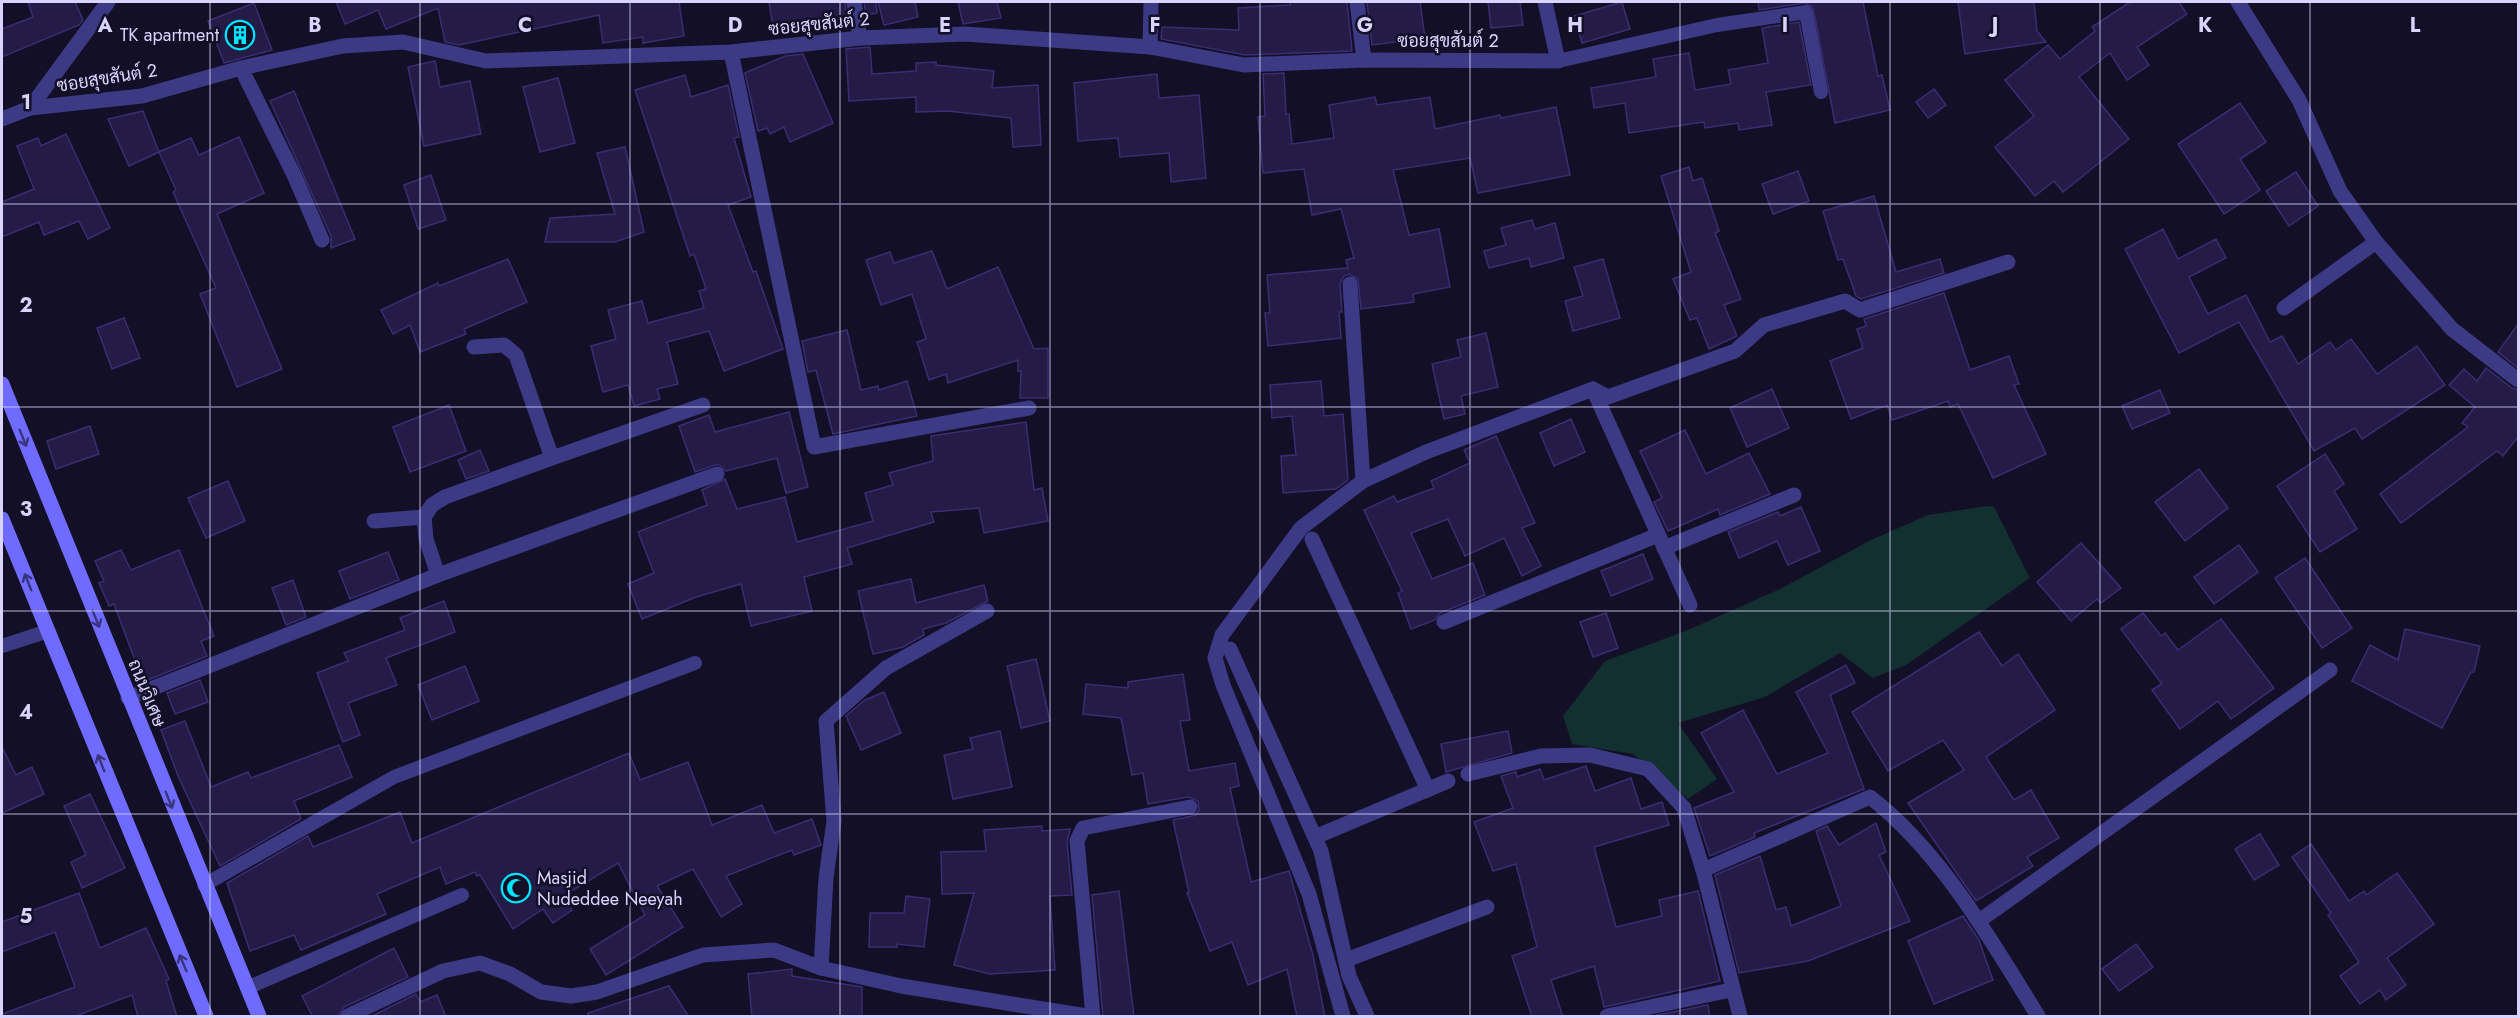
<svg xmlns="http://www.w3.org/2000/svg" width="2520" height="1018" viewBox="0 0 2520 1018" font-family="Jost,Sarabun,sans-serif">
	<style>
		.green { fill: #12302f }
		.building { fill: #241b47; stroke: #3b2d73; stroke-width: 1.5 }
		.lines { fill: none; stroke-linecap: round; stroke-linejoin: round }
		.service { stroke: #3d3a85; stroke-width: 14 }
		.minor { stroke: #3d3a85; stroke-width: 15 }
		.secondary { stroke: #6f6bff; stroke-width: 15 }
		.oneway { stroke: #38347d }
		.grid { fill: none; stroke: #d9d4ff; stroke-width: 1.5; stroke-opacity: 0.55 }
		.labels { text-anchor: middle; stroke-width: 5; stroke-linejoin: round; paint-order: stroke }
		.street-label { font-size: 18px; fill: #d9d4ff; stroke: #130f26 }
		.poi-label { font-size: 18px; fill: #d9d4ff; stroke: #130f26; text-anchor: end }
		.grid-label { font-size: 20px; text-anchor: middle; font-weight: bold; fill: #d9d4ff; stroke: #130f26; stroke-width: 5; stroke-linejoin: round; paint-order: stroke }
	</style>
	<rect width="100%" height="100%" fill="#130f26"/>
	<!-- green -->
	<polygon class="green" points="1987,506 1994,507 2030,578 1906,665 1873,678 1840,653 1765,697 1678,723 1717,779 1688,799 1633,754 1572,744 1563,716 1605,661 1688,630 1780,589 1871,540 1928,515"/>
	<!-- building -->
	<g class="building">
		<polygon points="28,2 75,2 83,20 79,25 2,57 2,29 33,17"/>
		<polygon points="336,2 679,2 684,36 643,43 643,37 603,43 599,15 459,45 445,42 438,8 386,29 378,10 345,24"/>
		<polygon points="769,2 845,2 847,17 773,27"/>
		<polygon points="864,2 876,2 877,13 866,15"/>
		<polygon points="878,2 915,2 918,17 884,25"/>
		<polygon points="958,2 997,2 1001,18 963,24"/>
		<polygon points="1290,2 1347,2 1352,51 1245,55 1161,39 1162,27 1239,30 1238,8 1290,5"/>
		<polygon points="1367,2 1420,2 1425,38 1372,45"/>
		<polygon points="1488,2 1520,2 1523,25 1491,28"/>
		<polygon points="1622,2 1630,29 1582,43 1574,16"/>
		<polygon points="1758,2 1863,2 1878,76 1882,75 1890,110 1835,123 1813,7 1805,3 1759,10"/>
		<polygon points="1958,2 2034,2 2037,31 2046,42 1965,54"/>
		<polygon points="2130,2 2179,2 2187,14 2137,47 2149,65 2127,80 2110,53 2079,77 2129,139 2063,192 2054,181 2035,196 1995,147 2034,116 2005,80 2048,45 2060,59 2095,31 2092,27"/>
		<polygon points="254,3 272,50 224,63 208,21"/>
		<polygon points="1799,22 1811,85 1766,92 1772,125 1739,130 1738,123 1705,128 1704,122 1629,133 1625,103 1594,108 1591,88 1656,77 1653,59 1689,53 1695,90 1731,84 1728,70 1768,63 1762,28"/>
		<polygon points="870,47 872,74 916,71 916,63 936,62 936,65 994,71 992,88 1038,85 1041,145 1013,147 1011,118 948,111 916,112 916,97 849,101 846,49"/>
		<polygon points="803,54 833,123 790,142 784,127 770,134 767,128 758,131 745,73 785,56"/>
		<polygon points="435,61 440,87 470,81 481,134 424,146 408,67"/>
		<polygon points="1284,73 1286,114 1289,114 1292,144 1334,138 1329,105 1375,97 1377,105 1430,97 1435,129 1500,115 1501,118 1556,107 1570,175 1478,193 1470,158 1393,170 1409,235 1439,229 1450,287 1413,294 1414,302 1361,309 1358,279 1349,274 1344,276 1340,284 1342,312 1339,312 1341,338 1268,346 1265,313 1270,313 1267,275 1348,268 1346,260 1354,258 1341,209 1312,215 1304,169 1263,173 1258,117 1265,116 1263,74"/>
		<polygon points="1157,74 1159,98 1199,95 1206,178 1171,182 1169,153 1120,157 1118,138 1078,141 1074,83"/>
		<polygon points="685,75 691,97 728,85 739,137 734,138 751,197 728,205 753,272 756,271 783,349 724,371 709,331 667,342 678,384 657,389 660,399 634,406 628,385 603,392 591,346 616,339 608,310 642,301 648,323 704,308 699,291 706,289 694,254 690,256 635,90"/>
		<polygon points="558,78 575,143 540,152 523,87"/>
		<polygon points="1934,89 1946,105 1928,118 1916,102"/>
		<polygon points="294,91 355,239 331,248 331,236 270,101"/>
		<polygon points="2240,103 2266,142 2240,159 2260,190 2224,214 2178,144"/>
		<polygon points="143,111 159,152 129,166 108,119"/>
		<polygon points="66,134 110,228 88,239 79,221 44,235 39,222 2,237 2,202 34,189 17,146 38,138 41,146"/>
		<polygon points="239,137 264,193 217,214 282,369 237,387 200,294 216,288 173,192 176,190 159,152 191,138 199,155"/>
		<polygon points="625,147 644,232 615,242 545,242 550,218 615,214 597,153"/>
		<polygon points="1689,167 1693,181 1702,178 1719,231 1715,233 1741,299 1724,305 1737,336 1709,349 1697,318 1690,320 1673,279 1691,272 1661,176"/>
		<polygon points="1798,171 1809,201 1773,214 1762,184"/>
		<polygon points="2296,172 2318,206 2289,226 2266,191"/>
		<polygon points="431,175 446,220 418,229 404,185"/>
		<polygon points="1874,196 1896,272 1940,259 1944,273 1861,299 1856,296 1843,259 1838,260 1823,211"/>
		<polygon points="1532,220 1535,229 1555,223 1564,258 1531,267 1529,258 1489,268 1484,251 1506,245 1501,228"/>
		<polygon points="2163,229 2178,259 2216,239 2226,258 2189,277 2208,314 2246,295 2270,342 2282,336 2298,364 2330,342 2336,350 2351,339 2377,374 2417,346 2445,385 2362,439 2355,428 2314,451 2239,322 2179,353 2125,249"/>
		<polygon points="932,251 947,289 998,267 1034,349 1048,348 1048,398 1020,398 1021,371 1018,371 1018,360 948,383 946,374 929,380 917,342 926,339 912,294 881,305 866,260 890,252 894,263"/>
		<polygon points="508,259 527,302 464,329 466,334 420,352 410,325 393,334 381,310 438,283 439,286"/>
		<polygon points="1603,259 1620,318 1573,331 1565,301 1583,296 1574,267"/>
		<polygon points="1944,293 1970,370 2009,356 2019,384 2014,385 2046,454 1993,478 1958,404 1950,407 1948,401 1892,420 1887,405 1851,419 1830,361 1863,348 1857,329 1866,326 1864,319"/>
		<polygon points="124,318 140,358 112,369 97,328"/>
		<polygon points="2518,324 2518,368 2498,352"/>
		<polygon points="847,330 861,390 878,386 879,390 907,381 917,416 833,434 816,370 808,372 802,341"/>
		<polygon points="1486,333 1498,387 1461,396 1465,414 1444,419 1432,364 1461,357 1457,340"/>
		<polygon points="2486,368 2512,388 2518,390 2518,437 2503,456 2497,451 2401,523 2380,494 2468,427 2462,423 2475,407 2449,385 2464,369 2477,381"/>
		<polygon points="1321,381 1324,416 1343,414 1348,480 1336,489 1283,493 1281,456 1296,455 1292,416 1272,418 1270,385"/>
		<polygon points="1772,389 1789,428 1747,447 1730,408"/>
		<polygon points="2160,390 2170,413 2132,429 2122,406"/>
		<polygon points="449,405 466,451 410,472 393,427"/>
		<polygon points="789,412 808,487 786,493 777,458 726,471 718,464 695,472 679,426 709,415 715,432"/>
		<polygon points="1571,419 1585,452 1554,466 1540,433"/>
		<polygon points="1026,422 1034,490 1042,488 1048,521 984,533 979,508 931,512 934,522 847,548 852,564 804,577 812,611 751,626 741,584 696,597 642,619 628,584 654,573 638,532 707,505 702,490 725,479 737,509 785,497 797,542 873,521 865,493 893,485 889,473 933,461 931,436"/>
		<polygon points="90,426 99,454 56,469 47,441"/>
		<polygon points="1685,430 1706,474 1749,453 1770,494 1720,515 1718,509 1668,531 1654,502 1662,498 1640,451"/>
		<polygon points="1496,436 1535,523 1522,528 1541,566 1522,576 1504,538 1465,556 1448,519 1411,533 1432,579 1473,563 1485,595 1440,613 1435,620 1411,629 1398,593 1402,591 1364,510 1394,496 1397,502 1434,488 1431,481 1470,463 1464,450"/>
		<polygon points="480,450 489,471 466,479 458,460"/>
		<polygon points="2325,454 2344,484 2334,491 2357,529 2320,552 2277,486"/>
		<polygon points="2199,469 2228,508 2185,541 2155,502"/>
		<polygon points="228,481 245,521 206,538 188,498"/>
		<polygon points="1801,507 1820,551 1788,565 1777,541 1739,558 1728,532 1778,512 1780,516"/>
		<polygon points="2081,543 2121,588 2101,603 2097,599 2071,621 2037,582"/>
		<polygon points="2239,545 2258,572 2214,604 2194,577"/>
		<polygon points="121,550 131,570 179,550 214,636 201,641 207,656 143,682 114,604 109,606 99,583 104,581 95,561"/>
		<polygon points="388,552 399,580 350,599 339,571"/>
		<polygon points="1643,554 1653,579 1611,596 1601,571"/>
		<polygon points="2305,558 2352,628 2322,648 2275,578"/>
		<polygon points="911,579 916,603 984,585 988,601 946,623 923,629 924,635 903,647 873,654 858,591"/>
		<polygon points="293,580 306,617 286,625 272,588"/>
		<polygon points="444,601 455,632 386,658 397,685 348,703 360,735 343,742 317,673 348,661 344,653 405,630 400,618"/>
		<polygon points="1606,613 1618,648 1593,657 1580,622"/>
		<polygon points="2143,613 2161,636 2165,633 2178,650 2221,619 2274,688 2231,719 2218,701 2180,729 2152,690 2162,684 2121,629"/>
		<polygon points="2405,629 2480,646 2474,672 2471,672 2442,728 2352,681 2370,645 2398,660"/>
		<polygon points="1979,632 2002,666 2018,654 2055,710 1986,757 2014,800 2031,790 2059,838 2027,857 2033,866 1976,901 1908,803 1964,770 1943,740 1888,771 1852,712"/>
		<polygon points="1036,659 1050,721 1021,728 1007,666"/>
		<polygon points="1846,665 1855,683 1830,695 1864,789 1754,833 1755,837 1710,856 1694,808 1734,792 1701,733 1743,710 1777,774 1828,753 1796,692"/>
		<polygon points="465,666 479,701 432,720 418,685"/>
		<polygon points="1183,674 1190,720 1180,721 1189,771 1235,763 1239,786 1230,788 1251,882 1289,871 1313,955 1325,1017 1297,1017 1287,969 1248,985 1232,942 1210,951 1187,893 1189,893 1173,820 1196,815 1199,810 1198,801 1188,797 1148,804 1143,773 1132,775 1121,718 1083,714 1086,684 1128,688 1128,682"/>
		<polygon points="200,680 208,702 175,714 167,693"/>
		<polygon points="884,692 901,733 861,750 846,716 865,700"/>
		<polygon points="185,721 211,787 248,772 251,778 339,745 352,777 294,801 301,819 220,866 178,776 161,730"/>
		<polygon points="1000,731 1012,787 953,799 944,755 973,749 970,738"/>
		<polygon points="1508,731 1512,753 1446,772 1441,744"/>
		<polygon points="2,747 16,775 32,767 44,794 2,813"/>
		<polygon points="629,753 640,780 688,762 712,825 762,805 774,833 812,819 821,845 794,855 792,850 726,876 742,904 721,917 693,869 657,886 683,927 606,975 590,949 645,915 618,863 563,896 572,910 553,923 543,909 513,929 480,875 477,876 475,872 446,884 440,867 377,894 386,914 301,950 294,935 250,951 227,883 308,836 313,847 400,812 412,843"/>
		<polygon points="1586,766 1595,791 1631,778 1641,809 1662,802 1669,825 1594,847 1616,927 1662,916 1659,900 1698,891 1720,981 1604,1007 1594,966 1551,980 1563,1017 1532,1017 1512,956 1537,947 1516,864 1493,871 1474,822 1513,808 1501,776 1516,772 1517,777 1540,769 1544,780"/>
		<polygon points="90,794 125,868 82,888 71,862 86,855 64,806"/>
		<polygon points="1876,823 1886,852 1879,855 1910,921 1808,961 1739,973 1715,875 1760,856 1776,910 1786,907 1791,926 1841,906 1816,831 1827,826 1839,845"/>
		<polygon points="1042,826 1042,831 1070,829 1067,842 1072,895 1050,896 1055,970 990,974 954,965 974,893 942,894 941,852 986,851 984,830"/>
		<polygon points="2260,834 2279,865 2254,880 2235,849"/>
		<polygon points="2311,844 2349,901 2364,891 2366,895 2397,873 2434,924 2387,958 2406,985 2386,1000 2380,990 2360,1004 2340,976 2359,962 2328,915 2331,913 2292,857"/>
		<polygon points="1119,891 1134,1017 1103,1017 1092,895"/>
		<polygon points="79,893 100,948 146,928 169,979 166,981 177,1017 138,1017 132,995 73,1017 2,1017 2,1014 75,987 55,932 2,952 2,922"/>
		<polygon points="906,896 930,899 924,947 897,944 897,947 869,947 870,913 904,913"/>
		<polygon points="1963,916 1979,940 1993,980 1934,1004 1908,941"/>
		<polygon points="2136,944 2153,967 2119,991 2102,969"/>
		<polygon points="394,948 408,977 344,1007 338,1017 313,1017 302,996"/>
		<polygon points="792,969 792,976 862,987 862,1017 752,1017 748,974"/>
		<polygon points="669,986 689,1017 588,1017 588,1013"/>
		<polygon points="416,994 420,1002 437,995 446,1017 370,1017"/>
		<polygon points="1708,1005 1710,1017 1658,1017 1657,1015"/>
	</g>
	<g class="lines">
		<!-- service -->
		<g class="service">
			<polyline points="1558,61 1717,25 1806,12 1821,92"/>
			<polyline points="2,646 48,631"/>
			<polyline points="204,885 394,777 695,663"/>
			<polyline points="247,988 462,895"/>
		</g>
		<!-- minor -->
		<g class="minor">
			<polyline points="854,2 860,38"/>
			<polyline points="1357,2 1364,60"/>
			<polyline points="2238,2 2299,100 2340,191 2376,242 2452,329 2518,380"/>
			<polyline points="1150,47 1151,2"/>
			<polyline points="731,52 814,447 1029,408"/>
			<polyline points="241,68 295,177 322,240"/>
			<polyline points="30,108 108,2"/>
			<polyline points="2,119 30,108 142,96 241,68 343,46 403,42 486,61 731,52 860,38 965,34 1150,47 1244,65 1364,60 1558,61 1545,2"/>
			<polyline points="1350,284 1363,481"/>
			<polyline points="2284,308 2376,242"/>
			<polyline points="1593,389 1690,605"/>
			<polyline points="552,458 703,405"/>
			<polyline points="374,521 424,517"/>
			<polyline points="1312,539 1428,790"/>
			<polyline points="1664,548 1794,495"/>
			<polyline points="438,575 426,539 424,517 432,505 445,497 552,458 516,355 504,345 474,347"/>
			<polyline points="1444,622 1658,535"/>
			<polyline points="1230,649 1321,851 1349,976 1367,1016"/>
			<polyline points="128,698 438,575 717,474"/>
			<polyline points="1468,774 1541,756 1590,755 1648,769 1684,808 1703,870 1740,1016"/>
			<polyline points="1315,837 1448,781"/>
			<path d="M1703 870 1870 797C1942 853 1990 939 2038 1016"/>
			<polyline points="1979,921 2330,670"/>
			<polyline points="1346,960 1487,907"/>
			<polyline points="821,968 826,878 834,821 826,721 886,668 987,611"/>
			<polyline points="348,1016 443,971 480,963 510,974 541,992 571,996 597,992 703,955 774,950 821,968 901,986 1087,1016"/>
			<polyline points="1093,1016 1077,841 1083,828 1190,807"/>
			<polyline points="1343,1016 1309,894 1223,685 1215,658 1222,635 1301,528 1363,481 1426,452 1593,389 1608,397 1735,351 1764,325 1845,301 1860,310 2008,262"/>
			<polyline points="1607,1016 1731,990"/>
		</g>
		<!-- secondary -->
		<g class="secondary">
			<polyline points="2,384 259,1016"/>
			<polyline points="2,519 206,1016"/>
		</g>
	</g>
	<!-- one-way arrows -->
	<defs><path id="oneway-shaft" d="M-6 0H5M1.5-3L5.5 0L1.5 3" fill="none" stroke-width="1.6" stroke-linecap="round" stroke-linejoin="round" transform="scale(1.5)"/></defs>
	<g class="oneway">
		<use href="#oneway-shaft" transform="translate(23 438) rotate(68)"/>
		<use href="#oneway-shaft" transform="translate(28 582) rotate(-112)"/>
		<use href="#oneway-shaft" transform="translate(96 619) rotate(68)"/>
		<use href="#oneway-shaft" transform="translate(101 763) rotate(-112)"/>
		<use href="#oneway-shaft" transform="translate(169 800) rotate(68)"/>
		<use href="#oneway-shaft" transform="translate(183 963) rotate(-113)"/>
	</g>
	<!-- grid -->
	<path class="grid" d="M210 2V1016M420 2V1016M630 2V1016M840 2V1016M1050 2V1016M1260 2V1016M1470 2V1016M1680 2V1016M1890 2V1016M2100 2V1016M2310 2V1016M2 204H2518M2 407H2518M2 611H2518M2 814H2518"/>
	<!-- icons -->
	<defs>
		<g id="building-ring" transform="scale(1.5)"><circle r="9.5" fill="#130f26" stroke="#00e5ff" stroke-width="1.5"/><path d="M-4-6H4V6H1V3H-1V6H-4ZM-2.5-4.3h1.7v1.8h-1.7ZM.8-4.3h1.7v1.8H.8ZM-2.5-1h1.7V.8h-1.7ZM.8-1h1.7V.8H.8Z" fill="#00e5ff"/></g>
		<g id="mosque-ring" transform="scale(1.5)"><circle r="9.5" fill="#130f26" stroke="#00e5ff" stroke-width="1.5"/><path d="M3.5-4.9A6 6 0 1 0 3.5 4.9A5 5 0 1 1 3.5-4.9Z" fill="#00e5ff"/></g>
	</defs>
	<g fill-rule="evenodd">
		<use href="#building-ring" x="240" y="35"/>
		<use href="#mosque-ring" x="516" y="888"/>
	</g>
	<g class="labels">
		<!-- street labels -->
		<g class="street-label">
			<text transform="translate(819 24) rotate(-6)" y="6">ซอยสุขสันต์ 2</text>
			<text x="1448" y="47">ซอยสุขสันต์ 2</text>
			<text transform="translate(107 78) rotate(-9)" y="6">ซอยสุขสันต์ 2</text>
			<text transform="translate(147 693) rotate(68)" y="6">ถนนวิเศษ</text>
		</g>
		<!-- poi labels -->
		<g class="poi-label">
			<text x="219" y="41">TK apartment</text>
			<text x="537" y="884" text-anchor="start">Masjid<tspan x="537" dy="21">Nudeddee Neeyah</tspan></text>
		</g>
	</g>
	<g class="grid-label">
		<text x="105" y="32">A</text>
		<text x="315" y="32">B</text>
		<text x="525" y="32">C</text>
		<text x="735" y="32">D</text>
		<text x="945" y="32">E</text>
		<text x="1155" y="32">F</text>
		<text x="1365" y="32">G</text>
		<text x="1575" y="32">H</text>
		<text x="1785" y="32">I</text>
		<text x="1995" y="32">J</text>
		<text x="2205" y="32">K</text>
		<text x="2415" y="32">L</text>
		<text x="26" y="109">1</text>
		<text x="26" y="312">2</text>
		<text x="26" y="516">3</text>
		<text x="26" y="719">4</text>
		<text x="26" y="923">5</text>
	</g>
	<!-- border -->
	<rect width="2520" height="1018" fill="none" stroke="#d9d4ff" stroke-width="6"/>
</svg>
